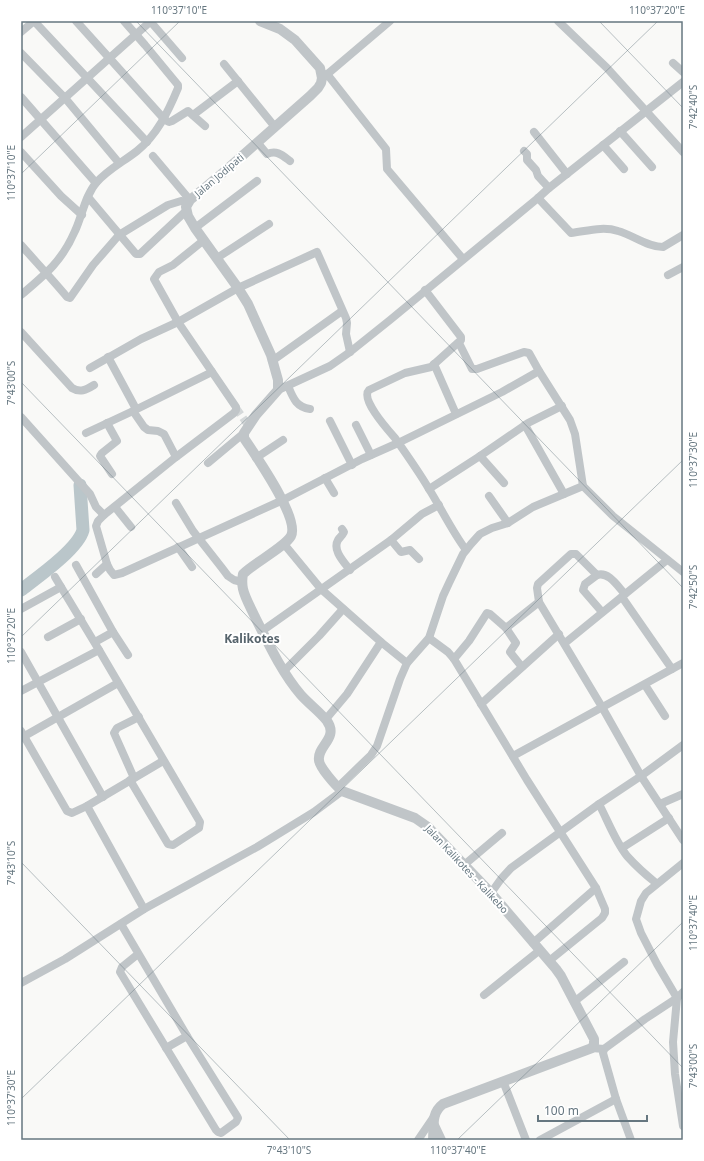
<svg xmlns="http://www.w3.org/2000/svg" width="704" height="1161" viewBox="0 0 704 1161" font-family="'Noto Sans',sans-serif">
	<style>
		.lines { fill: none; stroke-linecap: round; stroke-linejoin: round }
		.river { stroke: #bac6ca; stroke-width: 13 }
		.minor-tunnel { stroke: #d4d8d9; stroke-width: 8; stroke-dasharray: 8 4; stroke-linecap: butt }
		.minor { stroke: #c0c5c8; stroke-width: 8 }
		.tertiary { stroke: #c0c5c8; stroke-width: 10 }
		.ticks { fill: none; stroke: #667780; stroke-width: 1; stroke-opacity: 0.45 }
		.labels { text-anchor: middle; stroke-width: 4; stroke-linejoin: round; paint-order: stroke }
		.street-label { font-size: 10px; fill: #667780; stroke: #fff }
		.quarter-label { font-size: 12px; font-weight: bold; fill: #57646c; stroke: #fff }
		.neatline { fill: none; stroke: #667780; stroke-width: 1.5 }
		.ticks-label { font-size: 10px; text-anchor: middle; fill: #667780 }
	</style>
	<rect width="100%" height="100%" fill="#f9f9f7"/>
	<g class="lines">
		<!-- river -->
		<path class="river" d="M21 590C38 577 78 549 83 530L80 485"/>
		<!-- minor-tunnel -->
		<polyline class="minor-tunnel" points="236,408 248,425"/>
		<!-- minor -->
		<g class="minor">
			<polyline points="34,21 147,142"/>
			<polyline points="76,21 165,120 169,122 172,121 188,111 205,126"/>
			<polyline points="150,21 182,58"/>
			<polyline points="558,21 607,68 683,152"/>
			<polyline points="21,32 34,21"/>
			<polyline points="21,53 65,98 119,163"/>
			<polyline points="673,63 683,72"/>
			<polyline points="224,64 275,127"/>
			<polyline points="327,74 386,149 387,169 463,259"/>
			<polyline points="324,77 390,21"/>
			<polyline points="21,97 96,183"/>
			<polyline points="193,115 238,81"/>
			<polyline points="620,131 652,167"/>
			<polyline points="534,132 567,174"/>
			<polyline points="21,137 151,21"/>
			<path d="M257 142 267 154C277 150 282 155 290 161"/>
			<polyline points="603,145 624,169"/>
			<polyline points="524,151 527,154 527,160 536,170 538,176 549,188"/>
			<polyline points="21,152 61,196 82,215"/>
			<polyline points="153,156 190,200"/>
			<polyline points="88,197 136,254 140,254 186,211"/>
			<path d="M538 198 571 233C587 231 603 226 618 231 633 235 647 247 663 247L683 235"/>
			<polyline points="195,228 257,181"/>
			<path d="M21 245C36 262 52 279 67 297L70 298 93 265 119 235 168 205 181 201 187 202"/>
			<polyline points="217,258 269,224"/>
			<polyline points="668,275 683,267"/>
			<path d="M425 290 461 337V340L431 367 405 373 369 390C360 399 388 430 395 438 407 455 419 472 429 489 442 510 452 531 466 550"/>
			<path d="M21 295C46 274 62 261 75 231 82 216 85 196 96 183 107 170 123 162 137 151 157 135 168 112 178 88V85L145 45 124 21"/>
			<path d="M21 332 72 388C80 393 86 390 94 385"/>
			<polyline points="459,343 472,369 477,369 524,352 529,353 539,371"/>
			<polyline points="108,357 136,409"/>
			<polyline points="272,361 342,311"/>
			<polyline points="434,364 456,414"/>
			<polyline points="90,368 141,339 178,322 238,288 317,252 346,318 347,323 346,334 350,352"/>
			<path d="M288 386C293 398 296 407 310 409"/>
			<polyline points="278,390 330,366 350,352 390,320 538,198 549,188 683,82"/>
			<polyline points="133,411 144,427 148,430 158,431 164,434 176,457"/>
			<polyline points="21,417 90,494 96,507 104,515 176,457 234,413 236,410 236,407 178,322 154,279 159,272 173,265 204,240"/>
			<polyline points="330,421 352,465"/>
			<polyline points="107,423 117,441 102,453 100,456 112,474"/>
			<polyline points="356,425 371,455"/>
			<polyline points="525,425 564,494"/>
			<polyline points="86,433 133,411 212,372"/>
			<polyline points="480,456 504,483"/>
			<polyline points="256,458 283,440"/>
			<polyline points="208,463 244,433"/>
			<polyline points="325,478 334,493"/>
			<polyline points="583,486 613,516 683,572"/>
			<polyline points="429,489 480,456 528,423 562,406"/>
			<polyline points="489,496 508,523"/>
			<polyline points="176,503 193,531 222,568 228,576 234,580 242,582"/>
			<polyline points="115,507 131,527"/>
			<polyline points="104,515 98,521 96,526 107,564"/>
			<path d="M342 529 344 532C342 536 340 537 338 540 332 550 344 562 350 570"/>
			<polyline points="391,540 401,552 410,550 419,559"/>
			<polyline points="284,544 321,589 381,642 407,663"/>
			<polyline points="178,547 192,567"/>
			<polyline points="76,565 113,632 128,655"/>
			<polyline points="96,574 107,564 110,570 114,575 122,573 283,500 362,459 398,443 502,392 539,371 570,420 575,434 583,486 533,507 508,523 492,528 480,534 471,544 463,554 449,583 443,596 429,638 407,663 400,679 377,746 371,755 338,787"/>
			<polyline points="597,575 585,584 583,590 602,612"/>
			<polyline points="55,577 61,587"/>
			<polyline points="622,597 672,669"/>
			<polyline points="539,602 602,707 641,776 683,840"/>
			<polyline points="21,609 61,587 99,650"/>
			<polyline points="506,628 516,643 510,652 522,667"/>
			<polyline points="262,631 391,540 422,514 439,505"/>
			<polyline points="48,637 81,619"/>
			<polyline points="429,638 448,652 454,659 527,780 596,888 605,909 605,913 602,918 549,961"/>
			<polyline points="95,642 113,632"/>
			<polyline points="565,643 667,560"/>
			<polyline points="21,652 103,797"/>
			<path d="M454 659 469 641 487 613 490 614 506 628 539 602 537 588 538 584 571 554H576L597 575C609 571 618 587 625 594"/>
			<polyline points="284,671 319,636 343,609"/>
			<polyline points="645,685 665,716"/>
			<polyline points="21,691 99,650 200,822 199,828 173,845 168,844 130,780"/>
			<polyline points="481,704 559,634"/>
			<polyline points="326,719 347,694 381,642"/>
			<polyline points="21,731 67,811 72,813 87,806"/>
			<polyline points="21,738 118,683"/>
			<polyline points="513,756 683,663"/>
			<polyline points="134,778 114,733 117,728 139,717"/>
			<path d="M599 804C608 821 615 841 627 856 636 866 646 875 656 883"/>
			<polyline points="660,804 683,794"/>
			<polyline points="622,848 669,818"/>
			<polyline points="683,863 646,893 641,901 636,919 641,933 657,964 677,998 673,1042 675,1074 683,1126"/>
			<polyline points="464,865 502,833"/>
			<polyline points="491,893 501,879 511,868 599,804 641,776 683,745"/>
			<polyline points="144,909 87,806 163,761"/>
			<polyline points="121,924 187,1036 237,1116 238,1118 236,1122 221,1133 218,1132 216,1130 120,972 122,967 138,954"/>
			<polyline points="533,943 596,888"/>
			<polyline points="21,983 65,959 144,909 257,847 314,812 342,791"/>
			<polyline points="484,995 540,950"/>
			<polyline points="574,1002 624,962"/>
			<polyline points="166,1048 187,1036"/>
			<polyline points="592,1048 604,1049 645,1019 677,998 683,992"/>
			<polyline points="604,1049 603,1053 616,1099 631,1140"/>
			<polyline points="503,1081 526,1140"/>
			<polyline points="434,1123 442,1140"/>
			<polyline points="418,1140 433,1118"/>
			<polyline points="540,1140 616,1099"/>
		</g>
		<!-- tertiary -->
		<path class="tertiary" d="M260 21 280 29 295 40 320 68 322 78 321 83 318 88 310 96 225 171 190 200 186 207 188 216 195 228 238 288 248 304 271 355 278 380V390L256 415 244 433V438C255 455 300 518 291 536 285 547 254 563 243 574 242 579 242 584 243 589 245 598 251 608 255 617 268 643 282 673 301 695 309 704 320 712 327 721 339 738 317 746 319 760 319 767 336 786 342 791L415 818 428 827 491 893 556 969 561 976 594 1039V1044L592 1048 443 1104C431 1113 434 1126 433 1140"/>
	</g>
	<!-- ticks -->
	<path class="ticks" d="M136 21 683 588M599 21 683 108M21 174 180 21M21 382 683 1068M21 637 658 21M21 862 290 1140M21 1099 683 460M457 1140 683 922"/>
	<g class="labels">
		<!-- street labels -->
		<g class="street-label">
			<text transform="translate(219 175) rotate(-40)" y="4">Jalan Jodipati</text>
			<text transform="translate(467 869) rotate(47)" y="4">Jalan Kalikotes - Kalikebo</text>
		</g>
		<!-- quarter labels -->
		<g class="quarter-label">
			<text x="252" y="643">Kalikotes</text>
		</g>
	</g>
	<!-- border -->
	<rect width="704" height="1161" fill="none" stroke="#ffffff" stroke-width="44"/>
	<!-- scale -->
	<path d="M538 1115v6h109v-6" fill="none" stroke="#667780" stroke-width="2"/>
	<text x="544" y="1115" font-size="12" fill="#667780" stroke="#ffffff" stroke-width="3" paint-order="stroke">100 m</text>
	<rect x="22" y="22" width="660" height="1117" class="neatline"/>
	<g class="ticks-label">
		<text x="179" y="14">110°37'10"E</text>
		<text x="657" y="14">110°37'20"E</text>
		<text transform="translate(693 107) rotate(-90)" y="4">7°42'40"S</text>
		<text transform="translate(11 173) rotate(-90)" y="4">110°37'10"E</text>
		<text transform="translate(11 383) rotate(-90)" y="4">7°43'00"S</text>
		<text transform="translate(693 460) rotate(-90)" y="4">110°37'30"E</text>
		<text transform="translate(693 587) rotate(-90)" y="4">7°42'50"S</text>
		<text transform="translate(11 636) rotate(-90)" y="4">110°37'20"E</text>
		<text transform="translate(11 863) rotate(-90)" y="4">7°43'10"S</text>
		<text transform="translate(693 923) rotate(-90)" y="4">110°37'40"E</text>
		<text transform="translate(693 1066) rotate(-90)" y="4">7°43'00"S</text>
		<text transform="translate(11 1098) rotate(-90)" y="4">110°37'30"E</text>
		<text x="289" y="1154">7°43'10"S</text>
		<text x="458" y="1154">110°37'40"E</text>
	</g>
</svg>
